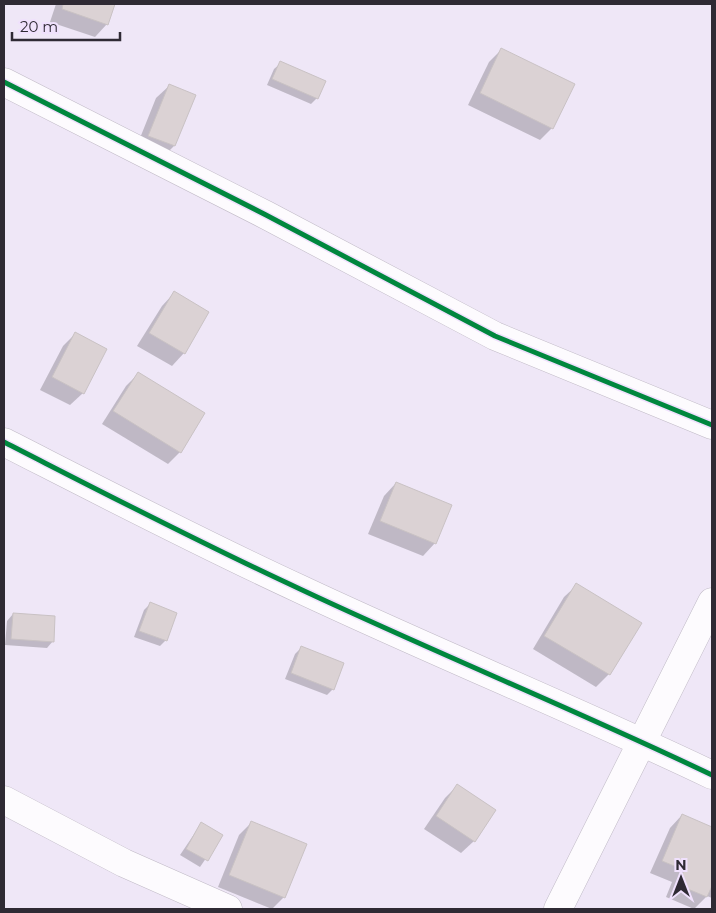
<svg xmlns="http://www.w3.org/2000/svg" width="716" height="913" viewBox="0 0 716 913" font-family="Montserrat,sans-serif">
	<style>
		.shadow { fill: #0003 }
		.building { fill: #dbd2d4; stroke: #c9c2c4 }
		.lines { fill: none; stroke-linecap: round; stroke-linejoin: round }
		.minor-casing { stroke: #c0bac6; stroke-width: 29 }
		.minor { stroke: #fdfbfe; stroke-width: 28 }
		.cycleway-casing { stroke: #f0e1fd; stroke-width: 8 }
		.cycleway { stroke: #00873e; stroke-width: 5 }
	</style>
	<rect width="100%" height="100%" fill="#efe7f7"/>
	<!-- shadow -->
	<g class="shadow">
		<polygon points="56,4 114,4 107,24 95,37 50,22"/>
		<polygon points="502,49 552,128 540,140 468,105 489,62"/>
		<polygon points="281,63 317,98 311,104 267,85 274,69"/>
		<polygon points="169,86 194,96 174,146 162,158 136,148 156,98"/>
		<polygon points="174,293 184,353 172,366 137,346 162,306"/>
		<polygon points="75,334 83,393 70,405 40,390 63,346"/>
		<polygon points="138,374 180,452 168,464 102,424 126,386"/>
		<polygon points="396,483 435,543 423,556 368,534 384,496"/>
		<polygon points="577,585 640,623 609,674 596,687 533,649 564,597"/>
		<polygon points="150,604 166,640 160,646 134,637 144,610"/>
		<polygon points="13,614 53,641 47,648 5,645 7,621"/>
		<polygon points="302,647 333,689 327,695 285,679 295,654"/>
		<polygon points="457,786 474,841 461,853 424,829 445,798"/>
		<polygon points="682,815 712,828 712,898 707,896 694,909 666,897 672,882 650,873 670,828"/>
		<polygon points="252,822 284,897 272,909 218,887 239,835"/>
		<polygon points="201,824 222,835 200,867 180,855"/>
	</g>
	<!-- building -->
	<g class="building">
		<polygon points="63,4 115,4 108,25 62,9"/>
		<polygon points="501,48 575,84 553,129 480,93"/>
		<polygon points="280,61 326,81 318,99 272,79"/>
		<polygon points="169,84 196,95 175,146 148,136"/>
		<polygon points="174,291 209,312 185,354 149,333"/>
		<polygon points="75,332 107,349 84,394 52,377"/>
		<polygon points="138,372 205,413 181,453 113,411"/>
		<polygon points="396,482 452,505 436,544 380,521"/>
		<polygon points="576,583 642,623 610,675 544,636"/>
		<polygon points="150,602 177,613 167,641 139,631"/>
		<polygon points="13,613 55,616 54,642 11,639"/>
		<polygon points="301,646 344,663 334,690 291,673"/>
		<polygon points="457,784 496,810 475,842 436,816"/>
		<polygon points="682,814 712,827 712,886 707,897 678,885 684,870 662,861"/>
		<polygon points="251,821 307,844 285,898 229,875"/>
		<polygon points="201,822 223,835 208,861 186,849"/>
	</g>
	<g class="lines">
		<!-- minor casing -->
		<g class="minor-casing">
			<g id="minor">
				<polyline points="4,82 266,215 495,336 712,425"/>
				<path d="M4 442C102 492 200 543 300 589 436 653 576 710 712 775"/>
				<polyline points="4,800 124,863 228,909"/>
				<polyline points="558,909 712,602"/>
			</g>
		</g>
		<!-- minor -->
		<use href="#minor" class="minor"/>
		<!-- cycleway casing -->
		<g class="cycleway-casing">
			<g id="cycleway">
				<polyline points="4,82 266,215 495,336 712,425"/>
				<path d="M4 442C102 492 200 543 300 589 436 653 576 710 712 775"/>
			</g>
		</g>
		<!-- cycleway -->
		<use href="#cycleway" class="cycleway"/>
	</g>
	<!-- border -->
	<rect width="716" height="913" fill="none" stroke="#2f2a34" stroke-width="10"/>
	<!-- north arrow -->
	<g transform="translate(681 878)" stroke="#f0e1fd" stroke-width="4" paint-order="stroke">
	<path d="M0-4L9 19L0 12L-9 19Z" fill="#2f2a34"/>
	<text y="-8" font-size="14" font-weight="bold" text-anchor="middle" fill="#2f2a34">N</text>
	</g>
	<!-- scale -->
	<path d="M12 32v8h108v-8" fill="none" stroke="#2f2a34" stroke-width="2.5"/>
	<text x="20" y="32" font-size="15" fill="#2f2a34" stroke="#f0e1fd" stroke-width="4" paint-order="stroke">20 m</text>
</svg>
